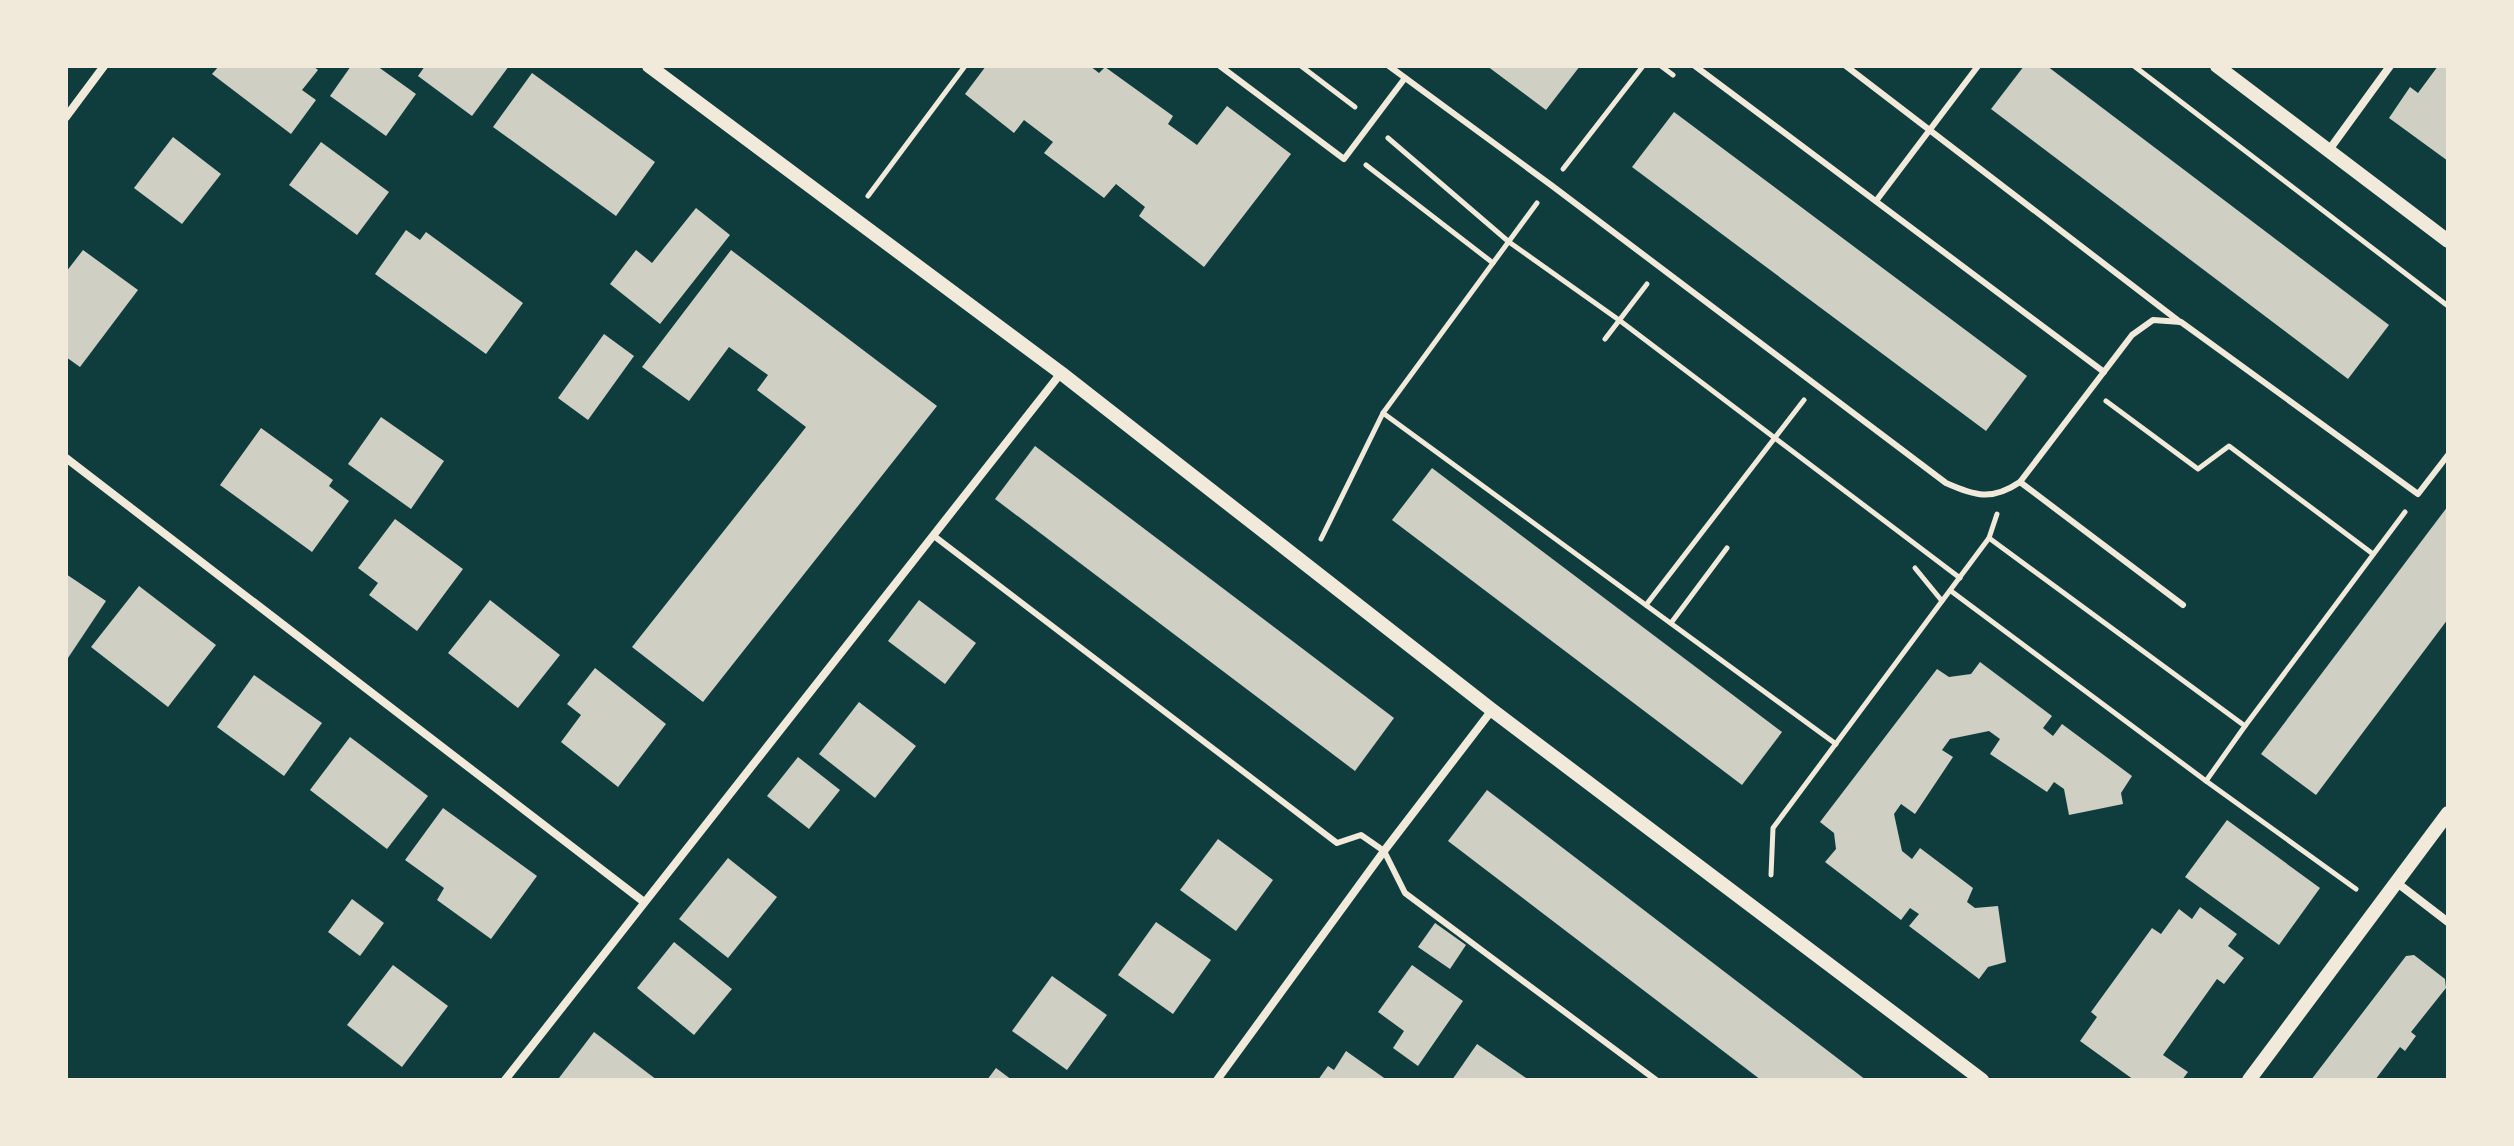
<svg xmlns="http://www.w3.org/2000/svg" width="2514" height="1146" viewBox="0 0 2514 1146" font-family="'Titillium Web',sans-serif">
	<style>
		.building { fill: #cfcfc3 }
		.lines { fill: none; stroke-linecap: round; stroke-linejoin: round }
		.path { stroke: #f1e9da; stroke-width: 5 }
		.service { stroke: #f1e9da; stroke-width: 6 }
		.minor { stroke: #f1e9da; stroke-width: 8 }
		.tertiary { stroke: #f1e9da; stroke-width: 14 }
	</style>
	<rect width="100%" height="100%" fill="#0f3d3e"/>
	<!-- building -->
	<g class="building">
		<polygon points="219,66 313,66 318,70 302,90 316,100 291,134 212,74"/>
		<polygon points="351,66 377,66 416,94 386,136 330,96"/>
		<polygon points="425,66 509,66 472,116 418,76"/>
		<polygon points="986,66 1090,66 1099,73 1105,67 1173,116 1168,124 1197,145 1227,106 1291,154 1204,267 1139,216 1145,207 1116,184 1104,198 1044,153 1053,142 1024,120 1014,133 965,94"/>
		<polygon points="1487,66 1580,66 1546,110"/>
		<polygon points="2024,66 2047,66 2389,325 2348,379 1991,109"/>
		<polygon points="2438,66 2448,66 2448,161 2389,118 2410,87 2418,93"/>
		<polygon points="532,73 655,162 616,216 493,127"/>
		<polygon points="1674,112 2027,376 1986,431 1632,167"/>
		<polygon points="173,137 221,174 182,224 134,188"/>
		<polygon points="321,142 389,192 357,235 289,185"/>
		<polygon points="696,208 730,235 660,324 610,284 636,250 652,263"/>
		<polygon points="406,230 420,240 426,232 523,303 486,354 375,274"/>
		<polygon points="83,250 138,290 80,367 66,357 66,272"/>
		<polygon points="731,250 937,406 703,702 632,647 806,427 757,390 768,375 729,347 689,401 642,367"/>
		<polygon points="604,334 634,356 588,420 558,398"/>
		<polygon points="381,417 444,461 411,509 348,464"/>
		<polygon points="261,428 333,480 329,486 349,501 312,552 220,485"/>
		<polygon points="1035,446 1394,718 1355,771 995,499"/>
		<polygon points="1432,468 1782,732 1742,785 1392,520"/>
		<polygon points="2448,506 2448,619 2316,795 2261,754"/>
		<polygon points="395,519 463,569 417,631 369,595 378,583 358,568"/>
		<polygon points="66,574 106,601 66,661"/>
		<polygon points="139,586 216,645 168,707 91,647"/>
		<polygon points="490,600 560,655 518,708 448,653"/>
		<polygon points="919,600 976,643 945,684 888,641"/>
		<polygon points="1980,662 2052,716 2043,728 2053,736 2062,724 2132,776 2121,793 2123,804 2069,815 2064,789 2054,782 2047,792 1990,754 2000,739 1989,731 1950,739 1942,750 1953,757 1915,814 1901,804 1894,814 1902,851 1912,859 1920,848 1973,888 1967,902 1975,908 1998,906 2006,962 1988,967 1979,979 1909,926 1919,914 1910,908 1901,920 1825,862 1836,849 1834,833 1820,822 1937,669 1949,677 1971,674"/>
		<polygon points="595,668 666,724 618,787 561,742 581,715 567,704"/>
		<polygon points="254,675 322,723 284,776 217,727"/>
		<polygon points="859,702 916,746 875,798 819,754"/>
		<polygon points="350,737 428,796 387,849 310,790"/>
		<polygon points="798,757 840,790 809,829 767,796"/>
		<polygon points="1487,790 1866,1080 1761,1080 1448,841"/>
		<polygon points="443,808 537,876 491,939 437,900 444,888 405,860"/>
		<polygon points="2227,820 2320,888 2279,945 2185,877"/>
		<polygon points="1218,839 1273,880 1236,931 1180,890"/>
		<polygon points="728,858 777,897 728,958 679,919"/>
		<polygon points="352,899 384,923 360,956 328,932"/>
		<polygon points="2200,907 2237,934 2228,946 2244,958 2224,984 2217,979 2163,1055 2188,1072 2182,1080 2134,1080 2080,1041 2097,1017 2091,1012 2152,928 2161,934 2179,909 2192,919"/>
		<polygon points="1156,922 1211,960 1173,1014 1118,975"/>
		<polygon points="1435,923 1466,945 1450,969 1418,947"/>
		<polygon points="674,942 732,989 694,1035 637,988"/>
		<polygon points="2414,955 2445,979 2446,988 2411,1032 2416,1036 2405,1051 2400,1047 2375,1080 2311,1080 2406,956"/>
		<polygon points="393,965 448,1006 402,1067 347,1025"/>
		<polygon points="1412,965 1463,1001 1418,1066 1393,1048 1404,1031 1378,1012"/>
		<polygon points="1052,976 1107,1015 1067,1070 1012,1031"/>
		<polygon points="594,1032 657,1080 562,1080 559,1078"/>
		<polygon points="1477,1044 1529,1080 1452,1080"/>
		<polygon points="1346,1051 1387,1080 1318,1080 1328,1066 1334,1070"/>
		<polygon points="996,1068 1012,1080 987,1080"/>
	</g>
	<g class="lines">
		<!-- path -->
		<g class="path">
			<polyline points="1301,66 1355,107"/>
			<polyline points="1661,66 1673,75"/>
			<polyline points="2134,66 2448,306"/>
			<polyline points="1388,138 1509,242 1619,320 1960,578"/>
			<polyline points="1366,165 1493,263"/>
			<polyline points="1563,169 1643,66"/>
			<polyline points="868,196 965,66"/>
			<polyline points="1605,339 1647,284"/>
			<polyline points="2106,401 2198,469 2229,446 2373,554"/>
			<polyline points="1383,413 1836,744"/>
			<polyline points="1989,538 2245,726 2206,781"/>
			<polyline points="1321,539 1383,413 1537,203"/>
			<polyline points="1915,568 1942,601"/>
			<polyline points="1951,591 2206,781 2356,889"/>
			<polyline points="1646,605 1804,400"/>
			<polyline points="1671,623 1727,548"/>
			<polyline points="2245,726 2405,512"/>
			<polyline points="1771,875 1773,828 1989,538 1997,514"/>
		</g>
		<!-- service -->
		<g class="service">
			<polyline points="1220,66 1344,159 1405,78"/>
			<path d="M1389 66 1551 185 1946 483C1975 496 1992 501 2020 482L2132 335 2153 320 2181 322 2418 494 2448 455"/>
			<polyline points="1695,66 2104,372"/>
			<polyline points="1846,66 2180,322"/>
			<polyline points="1876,201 1978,66"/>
			<polyline points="2020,482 2183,605"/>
			<polyline points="934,536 1337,843 1361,835 1384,851 1405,893 1656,1080"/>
		</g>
		<!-- minor -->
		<g class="minor">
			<polyline points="66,117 104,66"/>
			<polyline points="2329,150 2390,66"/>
			<polyline points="66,458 644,902"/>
			<polyline points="2396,882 2448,922"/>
			<polyline points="505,1080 1061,373"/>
			<polyline points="1217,1080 1384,851 1492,710"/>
		</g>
		<!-- tertiary -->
		<g class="tertiary">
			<polyline points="649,66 1061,373 1492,710 1982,1080"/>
			<polyline points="2217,66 2448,241"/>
			<polyline points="2249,1080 2448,813"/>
		</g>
	</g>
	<!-- border -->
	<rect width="2514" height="1146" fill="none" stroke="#f1e9da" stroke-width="136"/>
</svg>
